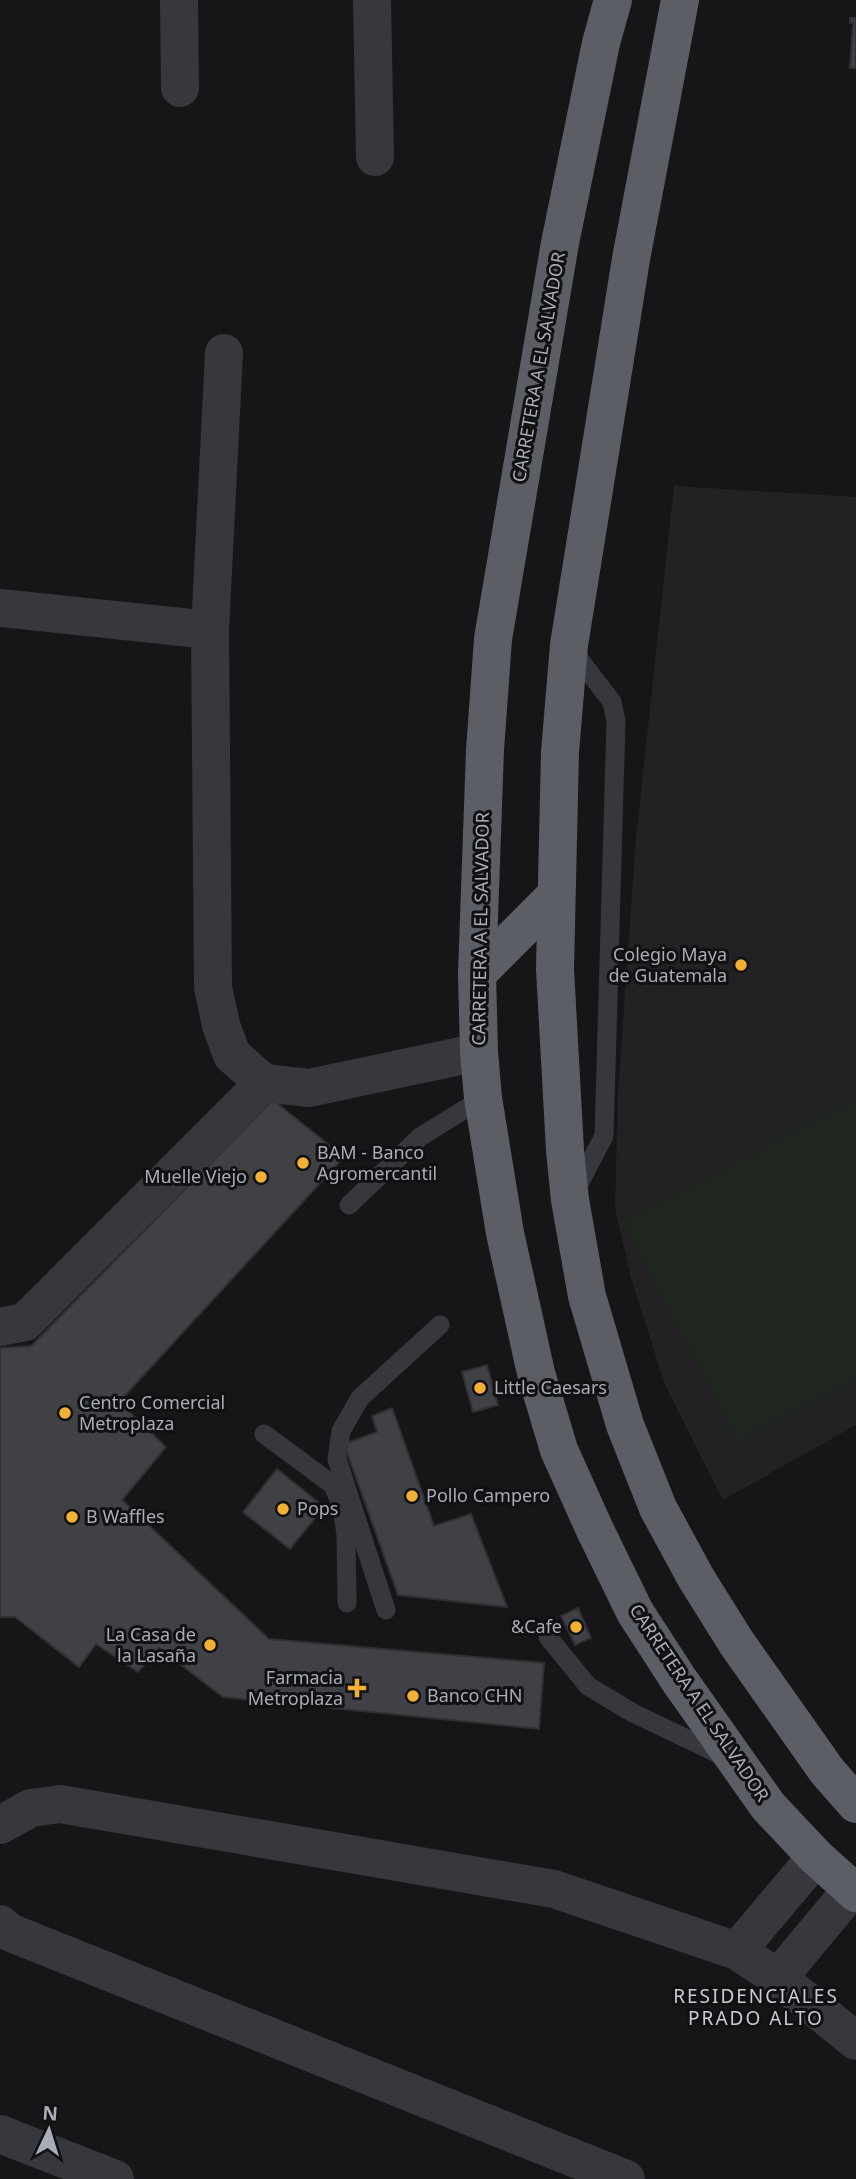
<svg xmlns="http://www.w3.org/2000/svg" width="856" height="2179" viewBox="0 0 856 2179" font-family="'Noto Sans',sans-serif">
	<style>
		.built { fill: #222225 }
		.pitch { fill: #1e261f }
		.building { fill: #404145; stroke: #303034; stroke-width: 2 }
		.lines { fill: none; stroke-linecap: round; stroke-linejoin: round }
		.service { stroke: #37383d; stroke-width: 19 }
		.minor { stroke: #37383d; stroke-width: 38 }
		.trunk { stroke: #5b5e65; stroke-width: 38 }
		.poi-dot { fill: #f2b134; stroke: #111113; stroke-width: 2.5 }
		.labels { text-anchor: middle; stroke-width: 6; stroke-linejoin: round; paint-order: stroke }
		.street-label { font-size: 18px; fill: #a8adb8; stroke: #111113 }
		.poi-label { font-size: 18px; fill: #a8adb8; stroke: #111113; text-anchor: start }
		.neighbourhood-label { font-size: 19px; letter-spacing: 2px; fill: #c9ccd4; stroke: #111113 }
	</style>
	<rect width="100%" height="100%" fill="#161618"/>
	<!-- built -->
	<polygon class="built" points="674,486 856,497 856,1425 723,1500 665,1385 631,1278 615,1208 618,1092 636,838"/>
	<!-- pitch -->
	<polygon class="pitch" points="856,1100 856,1380 738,1441 622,1222"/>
	<!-- building -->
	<g class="building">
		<polygon points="850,18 856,18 856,68 850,68 853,23 850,23"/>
		<polygon points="273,1100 344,1157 119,1402 166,1447 122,1500 269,1639 544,1663 539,1729 223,1697 159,1648 138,1672 96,1644 79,1667 15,1617 0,1617 0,1348 31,1346"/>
		<polygon points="487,1365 498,1405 473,1412 462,1372"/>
		<polygon points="392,1408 434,1526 471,1514 507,1607 398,1595 344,1444 377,1432 372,1416"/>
		<polygon points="277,1469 324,1507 290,1549 243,1512"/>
		<polygon points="578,1608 591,1638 575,1645 561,1616"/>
	</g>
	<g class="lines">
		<!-- service -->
		<g class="service">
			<polyline points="570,647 612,702 616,721 604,1136 574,1193"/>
			<polyline points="349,1205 420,1137 483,1098"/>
			<polyline points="264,1434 333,1485 342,1507 346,1535 347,1603"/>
			<polyline points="386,1610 337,1459 341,1431 360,1398 440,1325"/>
			<polyline points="548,1637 588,1686 633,1713 723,1756"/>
		</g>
		<!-- minor -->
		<g class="minor">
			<polyline points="179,0 180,88"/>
			<polyline points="372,0 375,157"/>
			<polyline points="224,353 210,630 213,987 221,1025 232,1055 264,1083 309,1088 479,1052"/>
			<polyline points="0,608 210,630"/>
			<polyline points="0,1327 25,1322 264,1083"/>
			<polyline points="0,1825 31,1808 60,1804 554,1889 737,1951 778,1978 856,2041"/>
			<polyline points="0,1924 9,1932 626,2179"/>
			<polyline points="737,1951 816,1857"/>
			<polyline points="778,1978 852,1889"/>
			<polyline points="0,2134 115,2179"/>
		</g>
		<!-- trunk -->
		<g class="trunk">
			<polyline points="613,0 601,43 560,243 493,639 485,750 477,974 479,1052 483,1098 505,1233 536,1373 559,1450 595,1530 635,1612 679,1680 768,1806 816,1857 856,1893"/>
			<polyline points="680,0 631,259 569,645 560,752 555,969 565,1150 570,1200 587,1296 625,1425 658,1508 696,1578 736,1642 827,1771 856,1804"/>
			<polyline points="477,974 556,895"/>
		</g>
	</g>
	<!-- markers -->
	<g class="poi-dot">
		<circle cx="741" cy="965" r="7"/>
		<circle cx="303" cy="1163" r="7"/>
		<circle cx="261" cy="1177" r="7"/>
		<circle cx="480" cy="1388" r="7"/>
		<circle cx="65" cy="1413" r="7"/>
		<circle cx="412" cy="1496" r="7"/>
		<circle cx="283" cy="1509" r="7"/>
		<circle cx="72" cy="1517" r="7"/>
		<circle cx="576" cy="1627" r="7"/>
		<circle cx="210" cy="1645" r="7"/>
		<path d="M353.5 1677.5h7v7h7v7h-7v7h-7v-7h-7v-7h7z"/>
		<circle cx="413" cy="1696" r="7"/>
	</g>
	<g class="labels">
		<!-- street labels -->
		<g class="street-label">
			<text transform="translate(539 367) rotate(-80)" y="6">CARRETERA A EL SALVADOR</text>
			<text transform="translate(481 929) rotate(-89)" y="6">CARRETERA A EL SALVADOR</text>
			<text transform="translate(699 1703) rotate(56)" y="6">CARRETERA A EL SALVADOR</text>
		</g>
		<!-- poi labels -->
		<g class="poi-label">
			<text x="727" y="961" text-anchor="end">Colegio Maya<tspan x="727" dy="21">de Guatemala</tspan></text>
			<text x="317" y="1159">BAM - Banco<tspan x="317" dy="21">Agromercantil</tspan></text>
			<text x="247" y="1183" text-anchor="end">Muelle Viejo</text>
			<text x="494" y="1394">Little Caesars</text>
			<text x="79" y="1409">Centro Comercial<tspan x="79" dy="21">Metroplaza</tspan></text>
			<text x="426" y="1502">Pollo Campero</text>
			<text x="297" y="1515">Pops</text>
			<text x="86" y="1523">B Waffles</text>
			<text x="562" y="1633" text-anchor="end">&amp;Cafe</text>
			<text x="196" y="1641" text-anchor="end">La Casa de<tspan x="196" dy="21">la Lasaña</tspan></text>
			<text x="343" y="1684" text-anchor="end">Farmacia<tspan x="343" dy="21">Metroplaza</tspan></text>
			<text x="427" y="1702">Banco CHN</text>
		</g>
		<!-- neighbourhood labels -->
		<g class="neighbourhood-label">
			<text x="756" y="2003">RESIDENCIALES<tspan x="756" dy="22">PRADO ALTO</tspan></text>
		</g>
	</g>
	<!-- north arrow -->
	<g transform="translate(49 2130) rotate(4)" stroke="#111113" stroke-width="5" paint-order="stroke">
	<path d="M0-5L12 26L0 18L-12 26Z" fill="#a8adb8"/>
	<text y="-10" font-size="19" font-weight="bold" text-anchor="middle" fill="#a8adb8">N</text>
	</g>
</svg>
